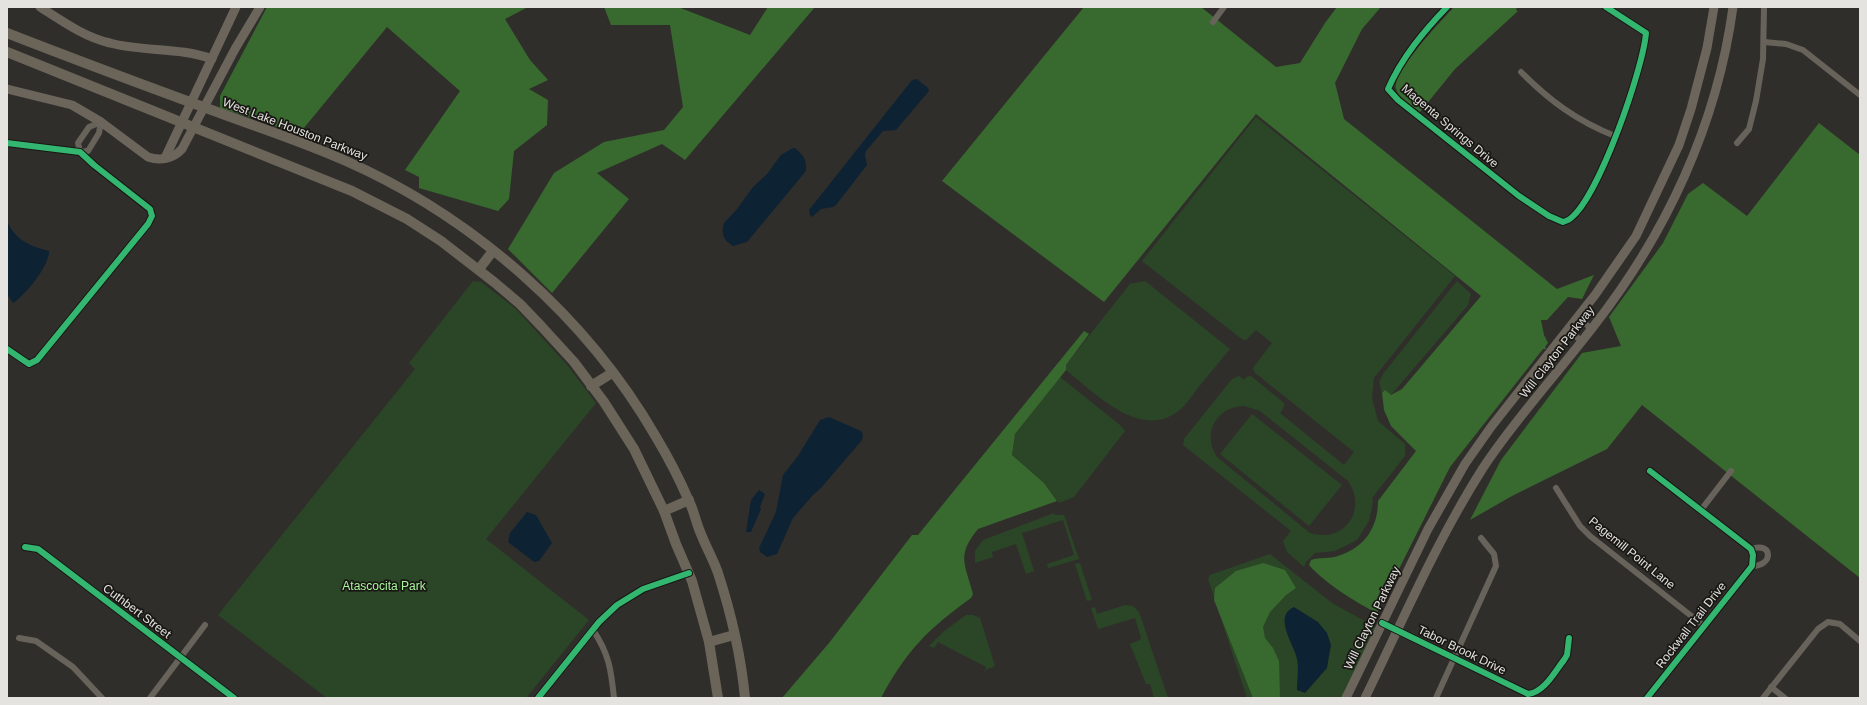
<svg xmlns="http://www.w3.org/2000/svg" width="1867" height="705" viewBox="0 0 1867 705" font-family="Helvetica,sans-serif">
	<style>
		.green { fill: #2b4626; fill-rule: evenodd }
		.forest { fill: #386a2f }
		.water { fill: #0d2233 }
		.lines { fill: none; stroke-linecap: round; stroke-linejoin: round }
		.street { stroke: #68635a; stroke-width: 6 }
		.secondary { stroke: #6c655b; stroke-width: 9 }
		.primary { stroke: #6a6459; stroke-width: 10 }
		.cycleway-casing { stroke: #181714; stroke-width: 8 }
		.cycleway { stroke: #33b770; stroke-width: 6 }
		.labels { text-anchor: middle; stroke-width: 3.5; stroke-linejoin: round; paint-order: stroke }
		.street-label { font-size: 12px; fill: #e5e3df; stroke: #181714 }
		.park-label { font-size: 12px; fill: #a6f699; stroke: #181714 }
	</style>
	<rect width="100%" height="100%" fill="#302e2b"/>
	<!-- green -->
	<g class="green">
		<path d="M1256 117 1455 276 1374 378 1372 398 1378 421 1405 444V456L1372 498 1373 502 1369 521 1357 540 1335 551 1315 553 1306 562 1304 567 1287 552 1283 541 1291 531 1183 445 1184 439 1232 379 1239 376 1244 380 1246 377 1251 376 1284 403V407L1280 413 1344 465 1354 452 1254 372 1253 368 1272 343 1256 330 1246 340H1243L1142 261ZM1244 406 1260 411 1348 481C1368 510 1344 544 1310 533L1217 457C1201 434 1217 406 1244 406Z"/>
		<polygon points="473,281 481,282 516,309 568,366 596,403 486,539 589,620 526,698 327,698 218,615 415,369 409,363"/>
		<path d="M1145 281 1230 349C1219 362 1208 376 1197 389 1192 396 1187 403 1182 408 1143 444 1095 393 1066 370V365L1130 284Z"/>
		<polygon points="1457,281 1471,294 1468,305 1391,395 1382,393 1379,382 1383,374"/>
		<polygon points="1060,377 1120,425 1125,431 1074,497 1059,503 1044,483 1012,455 1015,434"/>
		<polygon points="1252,414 1342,485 1309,526 1220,454"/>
		<polygon points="1054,513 1055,515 1064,515 1079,559 1048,568 1047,564 1074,555 1063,520 1022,533 1034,571 1026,574 1016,544 992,552 993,557 975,563 975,551 983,540"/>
		<polygon points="1270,554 1332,603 1376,627 1342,698 1247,698 1208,579 1210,575"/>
		<polygon points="1080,563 1092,600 1087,601 1075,564"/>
		<polygon points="1125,605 1133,606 1139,612 1168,698 1154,698 1150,684 1146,684 1130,644 1140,640 1141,638 1135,618 1098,629 1091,608 1095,607 1097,614"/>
		<polygon points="966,615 973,615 980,618 995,666 986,670 984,673 986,667 938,642 934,648 929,646 943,632"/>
	</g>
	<!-- forest -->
	<g class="forest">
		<polygon points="267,7 528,7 505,19 530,60 548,80 529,89 548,100 547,125 514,151 509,199 498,211 419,188 419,177 405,170 460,91 387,27 299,134 220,108 220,96"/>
		<polygon points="604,7 678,7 750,35 768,7 815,7 685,160 662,144 597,173 629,199 552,293 508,249 554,173 604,142 664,130 683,107 670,25 611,25"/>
		<path d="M1084 7H1201L1276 67 1300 63 1325 23 1337 7H1381L1362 29 1335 83 1344 119 1557 289 1594 275 1582 299 1568 297 1547 320H1541L1544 335 1548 343 1545 347 1546 349H1543L1450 467 1377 613C1355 602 1325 583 1309 565L1311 560C1320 557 1329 559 1338 556 1364 548 1378 528 1378 501L1416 451 1391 426 1384 410 1382 393 1385 390 1391 395 1402 389 1481 296 1256 114 1104 302 942 181Z"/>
		<path d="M1454 7H1517L1516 10 1518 11 1455 69 1420 112C1413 106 1398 98 1396 89 1392 72 1442 20 1454 7Z"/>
		<polygon points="1819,123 1860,155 1860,578 1642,405 1607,449 1512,496 1470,520 1501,460 1582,353 1621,346 1609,317 1663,243 1688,194 1703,183 1747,216"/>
		<path d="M1084 331 1089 334 1066 365V370L1015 434 1012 455 1044 483 1057 501 978 529C956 556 965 564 973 594L971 598C928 629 906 651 881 698H782L829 643 912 535H918Z"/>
		<polygon points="1263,563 1285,570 1296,588 1286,595 1270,612 1263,627 1265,638 1273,648 1279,661 1280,698 1253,698 1214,600 1215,588 1236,571"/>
	</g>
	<!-- water -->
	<g class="water">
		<polygon points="917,79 928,88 929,91 896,130 883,131 866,151 865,155 867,165 836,205 833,207 821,209 812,217 810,215 809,210 912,80"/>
		<path d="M793 148H795C803 155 807 159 806 171L747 242 733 246C723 240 721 234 724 223L737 209 753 187 767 174 781 155Z"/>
		<path d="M7 221C15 240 30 246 49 251 50 265 24 297 13 303L7 294Z"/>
		<polygon points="829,417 861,431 863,435 862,440 821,488 812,496 793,518 777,554 767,557 760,552 759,548 776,512 783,475 798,456 820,420"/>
		<polygon points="759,490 765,494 760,507 761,509 751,532 746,532 751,500"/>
		<polygon points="527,512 536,515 552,543 539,561 534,562 508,542 510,533"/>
		<path d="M1294 607 1318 622 1327 633 1331 645 1327 668 1305 693 1297 690C1297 680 1299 669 1297 659 1295 646 1272 616 1294 607Z"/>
	</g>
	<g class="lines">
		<!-- street -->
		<g class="street">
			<path d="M1447 7C1424 31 1402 57 1388 89L1398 100 1519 196 1549 216 1563 222C1566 221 1569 220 1571 218 1599 196 1643 69 1646 33L1606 7"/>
			<polyline points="1213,22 1224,7"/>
			<polyline points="1764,42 1786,44 1803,50 1860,95"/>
			<path d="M1521 72C1550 101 1577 121 1615 136"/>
			<polygon points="101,122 99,133 88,151 80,152 78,143 89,127"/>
			<polyline points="7,143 80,152 94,165 150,209 152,216 148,224 37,360 29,364 7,349"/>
			<polyline points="1737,143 1749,129 1756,101 1763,59 1764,7"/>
			<polyline points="1578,318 1592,329"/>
			<polyline points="1567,330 1582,341"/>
			<polyline points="1556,488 1580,526 1590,536 1704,626"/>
			<polyline points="1701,510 1731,471"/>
			<polyline points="25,547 38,549 234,698"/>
			<path d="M1751 549C1773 541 1774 566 1752 566"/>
			<path d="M1382 623 1528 694C1544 693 1555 671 1564 660L1567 655 1569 638"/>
			<path d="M593 630C609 654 611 669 614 698"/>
			<polyline points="19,638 36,641 73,667 102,698"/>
			<polyline points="1771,687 1785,698"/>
			<polyline points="150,698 205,625"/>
			<polyline points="538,698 599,622 617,605 643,589 689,573"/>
			<polyline points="1436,698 1496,566 1494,554 1481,538"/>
			<polyline points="1647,698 1752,566 1753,555 1751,549 1650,471"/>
			<polyline points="1763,698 1818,629 1828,622 1840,624 1860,641"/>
		</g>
		<!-- secondary -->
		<g class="secondary">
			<path d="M40 7C62 21 84 37 110 43 144 52 179 47 212 59"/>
			<path d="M7 89 72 105 101 122 148 157C160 161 173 159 182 149L235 49 260 7"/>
			<polyline points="165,158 236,7"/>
			<polyline points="1346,698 1428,529 1465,464 1491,427 1595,295 1636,236 1679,145 1691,109 1707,48 1714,7"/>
			<path d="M1365 698C1402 622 1437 540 1483 468 1516 418 1557 374 1593 327 1666 234 1717 125 1733 7"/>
		</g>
		<!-- primary -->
		<g class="primary">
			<path d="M7 33C76 60 146 86 217 112 260 128 304 142 346 161 473 217 587 317 656 437 668 457 679 478 688 499 694 510 696 523 701 534 706 547 713 559 718 573 731 613 741 656 745 698"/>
			<polyline points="7,52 352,191 407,219 441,241 494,282 520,304 542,327 574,362 604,402 634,449 664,511 676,544 692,581 709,642 718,698"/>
			<polyline points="479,269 493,251"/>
			<polyline points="591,386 612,373"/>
			<polyline points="664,511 689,500"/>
			<polyline points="709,642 734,635"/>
		</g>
		<!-- cycleway casing -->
		<g class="cycleway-casing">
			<g id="cycleway">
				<path d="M1447 7C1424 31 1402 57 1388 89L1398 100 1519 196 1549 216 1563 222C1566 221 1569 220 1571 218 1599 196 1643 69 1646 33L1606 7"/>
				<polyline points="7,143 80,152 94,165 150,209 152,216 148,224 37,360 29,364 7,349"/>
				<polyline points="25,547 38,549 234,698"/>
				<path d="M1382 623 1528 694C1544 693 1555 671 1564 660L1567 655 1569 638"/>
				<polyline points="538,698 599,622 617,605 643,589 689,573"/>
				<polyline points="1647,698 1752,566 1753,555 1751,549 1650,471"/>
			</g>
		</g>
		<!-- cycleway -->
		<use href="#cycleway" class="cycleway"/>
	</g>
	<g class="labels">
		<!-- street labels -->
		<g class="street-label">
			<text transform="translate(1450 126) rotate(40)" y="4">Magenta Springs Drive</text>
			<text transform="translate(295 129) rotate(21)" y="4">West Lake Houston Parkway</text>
			<text transform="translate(1557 352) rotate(-52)" y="4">Will Clayton Parkway</text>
			<text transform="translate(1632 553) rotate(39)" y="4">Pagemill Point Lane</text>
			<text transform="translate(137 611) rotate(37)" y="4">Cuthbert Street</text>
			<text transform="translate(1372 618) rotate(-64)" y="4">Will Clayton Parkway</text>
			<text transform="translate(1691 625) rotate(-52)" y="4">Rockwall Trail Drive</text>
			<text transform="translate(1462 650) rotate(26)" y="4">Tabor Brook Drive</text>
		</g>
		<!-- park labels -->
		<g class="park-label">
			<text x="384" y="590">Atascocita Park</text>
		</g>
	</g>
	<!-- border -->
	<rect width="1867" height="705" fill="none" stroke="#e5e3df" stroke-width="16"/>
</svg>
